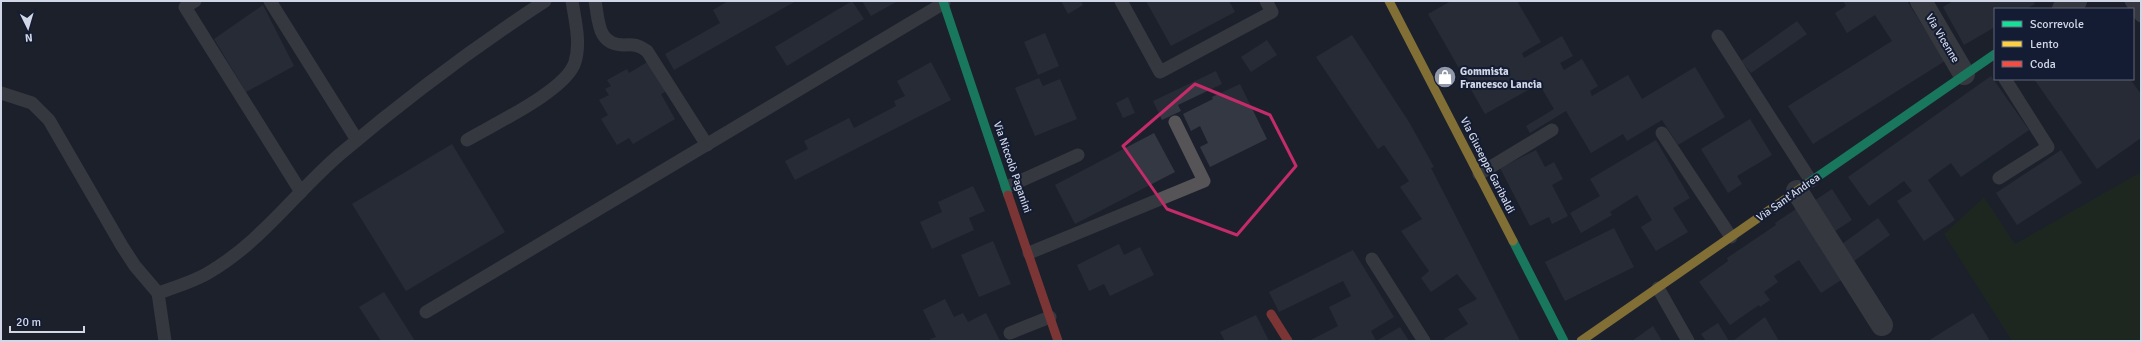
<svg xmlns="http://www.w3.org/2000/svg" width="2142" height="342" viewBox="0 0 2142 342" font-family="Signika,sans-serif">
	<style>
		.green { fill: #1f2f11 }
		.building { fill: #343842 }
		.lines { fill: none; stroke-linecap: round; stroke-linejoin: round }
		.lane { stroke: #575457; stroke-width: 13 }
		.street { stroke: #575457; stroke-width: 22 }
		.fast { stroke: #16e098; stroke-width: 9 }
		.slow { stroke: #ffcf43; stroke-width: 9 }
		.jam { stroke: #f24e42; stroke-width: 9 }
		.marked { fill: none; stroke: #c42b69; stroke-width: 3; stroke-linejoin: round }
		.labels { text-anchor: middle; stroke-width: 4; stroke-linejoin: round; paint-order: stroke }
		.street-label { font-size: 11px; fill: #d1d7e7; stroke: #141c33 }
		.poi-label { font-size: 11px; font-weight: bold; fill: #d1d7e7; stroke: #141c33; text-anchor: start }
	</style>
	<rect width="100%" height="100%" fill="#1b202c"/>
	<!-- green -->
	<polygon class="green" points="2141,172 2141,341 2012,341 1944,234 1984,197 2015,244"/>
	<!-- building -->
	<g class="building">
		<polygon points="728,1 796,1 674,70 665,54 720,23 713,10"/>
		<polygon points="852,1 864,19 787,66 775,47"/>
		<polygon points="862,1 898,1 871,16"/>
		<polygon points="1061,1 1081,1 1083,5 1068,14"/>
		<polygon points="1146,1 1229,1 1235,12 1171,46"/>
		<polygon points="1451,1 1517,1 1541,42 1522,53 1524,58 1562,36 1573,56 1560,63 1564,70 1582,59 1598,86 1590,91 1592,96 1628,75 1642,99 1695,67 1725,117 1678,145 1662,120 1627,141 1623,134 1591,153 1566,111 1530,133 1526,126 1554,109 1539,84 1485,114 1428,14"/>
		<polygon points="1843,1 1907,1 1945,61 1813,144 1788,106 1892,41 1875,15 1847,33 1835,13 1846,6"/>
		<polygon points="1953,1 2033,1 2035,4 2026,9 1995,9 1995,27 1964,45 1943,7"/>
		<polygon points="263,5 294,66 246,92 214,39"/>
		<polygon points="1797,21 1807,34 1751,73 1741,61"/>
		<polygon points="1045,33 1059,66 1038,75 1024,42"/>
		<polygon points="1352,35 1409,122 1434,167 1431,168 1520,341 1445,341 1444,339 1468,324 1458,309 1477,299 1457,274 1431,292 1421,278 1429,271 1401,231 1422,219 1400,187 1409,181 1384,145 1378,149 1316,57"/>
		<polygon points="1267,40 1277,55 1251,72 1241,57"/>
		<polygon points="649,61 667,91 661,94 675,119 633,144 629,138 617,145 601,119 608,115 599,100 609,95 605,89 611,86 607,80 627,69 629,73"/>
		<polygon points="931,62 951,100 795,180 785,161 808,149 804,141 849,118 854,128 896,106 894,101 905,96 897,81"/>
		<polygon points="1216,71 1222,84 1178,105 1181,111 1162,120 1153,101"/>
		<polygon points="1991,76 2029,130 1961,177 1951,163 1928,180 1955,220 1924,241 1897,201 1912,191 1904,181 1869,206 1848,177"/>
		<polygon points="1039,78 1043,86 1060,79 1077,119 1035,136 1015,88"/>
		<polygon points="2034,79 2130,79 2141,94 2141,138 2097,169"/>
		<polygon points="1240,84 1267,139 1210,167 1200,147 1208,143 1200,126 1191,131 1183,114 1213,99 1212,97"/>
		<polygon points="1128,97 1135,113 1123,118 1116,103"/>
		<polygon points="1750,119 1772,155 1737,176 1742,184 1728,193 1701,149"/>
		<polygon points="1154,133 1175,172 1075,224 1055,185"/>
		<polygon points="1656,140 1690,198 1673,208 1688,232 1656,251 1641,227 1652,220 1637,195 1610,212 1612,215 1581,233 1570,213 1600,196 1590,179"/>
		<polygon points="452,144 505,232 406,291 352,204"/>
		<polygon points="1536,150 1545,167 1554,162 1563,179 1552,185 1568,216 1552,224 1549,217 1530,226 1500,168"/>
		<polygon points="2061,150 2082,183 2017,225 1996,193"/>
		<polygon points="973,186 985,211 969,218 974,230 932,249 920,222 942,212 938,202"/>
		<polygon points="1832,189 1852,220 1835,231 1814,201"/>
		<polygon points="1799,207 1846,277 1821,293 1799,260 1774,276 1778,282 1764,292 1770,300 1760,307 1759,305 1730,325 1699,282 1728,261 1727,258 1776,225 1775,223"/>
		<polygon points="1878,218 1890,235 1854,261 1842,244"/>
		<polygon points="1614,228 1634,267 1565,301 1545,262"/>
		<polygon points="993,241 1011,284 979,297 961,255"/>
		<polygon points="1119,244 1124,255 1140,247 1154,275 1110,296 1104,284 1089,291 1077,265"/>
		<polygon points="1353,250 1394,317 1371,331 1376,341 1309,341 1338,326 1329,307 1351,296 1343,281 1279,312 1269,292"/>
		<polygon points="384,292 415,341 381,341 359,307"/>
		<polygon points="945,299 954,317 963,313 968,322 986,313 1000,341 931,341 930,339 936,337 923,310"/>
		<polygon points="1973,313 1990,341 1928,341"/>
		<polygon points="1256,315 1269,341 1225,341 1220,332"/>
		<polygon points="1765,317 1779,341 1733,341"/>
		<polygon points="1718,323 1729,341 1706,341 1701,334"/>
		<polygon points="1653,326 1662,341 1632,341"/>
		<polygon points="1400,327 1409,341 1376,341"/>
	</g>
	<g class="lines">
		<!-- lane -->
		<g class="lane">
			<polyline points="195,1 185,7 301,192"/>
			<polyline points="270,1 357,140"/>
			<path d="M595 1C599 21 597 45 624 45 633 44 639 45 647 51L707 145"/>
			<polyline points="1121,1 1160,72 1272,12 1266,1"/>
			<polyline points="2131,1 2141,16"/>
			<polyline points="1718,36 1811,181"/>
			<polyline points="1,93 32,103 49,120 122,246 135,266 158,293"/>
			<polyline points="1662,133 1731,237"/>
			<path d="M467 140C494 124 567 90 575 62 581 43 575 20 572 1"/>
			<polyline points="1479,174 1552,130"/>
			<polyline points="1999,178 2048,147 2005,79"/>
			<polyline points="1007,187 1078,155"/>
			<polyline points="1029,253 1204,181 1175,122"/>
			<polyline points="1372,259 1424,341"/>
			<polyline points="1658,288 1688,341"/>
			<polyline points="426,312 944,3"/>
			<polyline points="1010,333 1050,317"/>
			<path d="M165 341 158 293C175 287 193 282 208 273 260 243 294 194 339 155 404 100 473 48 545 1"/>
		</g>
		<!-- street -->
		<g class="street">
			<polyline points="1921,1 1964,74"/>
			<polyline points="2063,9 2076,1"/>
			<polyline points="1797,191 1882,325"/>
		</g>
		<!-- fast -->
		<g class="fast">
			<polyline points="943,1 1008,195"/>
			<polyline points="1807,184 1995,54"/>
			<polyline points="1513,241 1564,341"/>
		</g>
		<!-- slow -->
		<g class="slow">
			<polyline points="1389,1 1513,241"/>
			<polyline points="1581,341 1807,184"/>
		</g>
		<!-- jam -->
		<g class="jam">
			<polyline points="1008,195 1058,341"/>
			<polyline points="1271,314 1288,341"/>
		</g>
	</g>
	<!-- marked area -->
	<path d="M0 0H2142V342H0ZM1195 84 1270 115 1296 166 1237 235 1167 209 1123 146Z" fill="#1b202c" fill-opacity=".55" fill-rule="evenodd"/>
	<path class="marked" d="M1195 84 1270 115 1296 166 1237 235 1167 209 1123 146Z"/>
	<!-- icons -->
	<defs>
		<g id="shop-disc" transform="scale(1.15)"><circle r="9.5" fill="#9197a6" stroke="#141c33"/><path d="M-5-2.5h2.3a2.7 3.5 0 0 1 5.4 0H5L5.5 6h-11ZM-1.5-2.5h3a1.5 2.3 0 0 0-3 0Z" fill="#fff"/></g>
	</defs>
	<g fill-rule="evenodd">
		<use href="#shop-disc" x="1445" y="77"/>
	</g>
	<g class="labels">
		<!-- street labels -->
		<g class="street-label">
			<text transform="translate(1943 38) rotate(59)" y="4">Via Vicenne</text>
			<text transform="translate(1488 165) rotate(63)" y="4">Via Giuseppe Garibaldi</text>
			<text transform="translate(1013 167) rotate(71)" y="4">Via Niccolò Paganini</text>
			<text transform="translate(1788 197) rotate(-35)" y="4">Via Sant'Andrea</text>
		</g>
		<!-- poi labels -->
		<g class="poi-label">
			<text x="1460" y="75">Gommista<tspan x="1460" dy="13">Francesco Lancia</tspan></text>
		</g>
	</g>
	<!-- border -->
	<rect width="2142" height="342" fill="none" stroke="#d1d7e7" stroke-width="4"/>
	<!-- legend -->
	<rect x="1994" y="8" width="140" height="72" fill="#141c33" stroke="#60677b"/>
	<rect x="2002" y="21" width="20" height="6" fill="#16e098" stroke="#60677b"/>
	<text x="2030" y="28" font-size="12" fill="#d1d7e7">Scorrevole</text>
	<rect x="2002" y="41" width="20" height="6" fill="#ffcf43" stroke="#60677b"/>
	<text x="2030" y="48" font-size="12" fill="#d1d7e7">Lento</text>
	<rect x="2002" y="61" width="20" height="6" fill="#f24e42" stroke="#60677b"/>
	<text x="2030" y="68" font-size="12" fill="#d1d7e7">Coda</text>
	<!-- north arrow -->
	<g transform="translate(28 28) rotate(175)" stroke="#141c33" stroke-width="3" paint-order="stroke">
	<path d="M0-3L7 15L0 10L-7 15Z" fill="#d1d7e7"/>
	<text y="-6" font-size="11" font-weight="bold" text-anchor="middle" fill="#d1d7e7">N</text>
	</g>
	<!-- scale -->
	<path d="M10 326v6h74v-6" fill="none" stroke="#d1d7e7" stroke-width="2"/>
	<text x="16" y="326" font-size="12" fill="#d1d7e7" stroke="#141c33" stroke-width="3" paint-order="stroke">20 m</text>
</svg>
